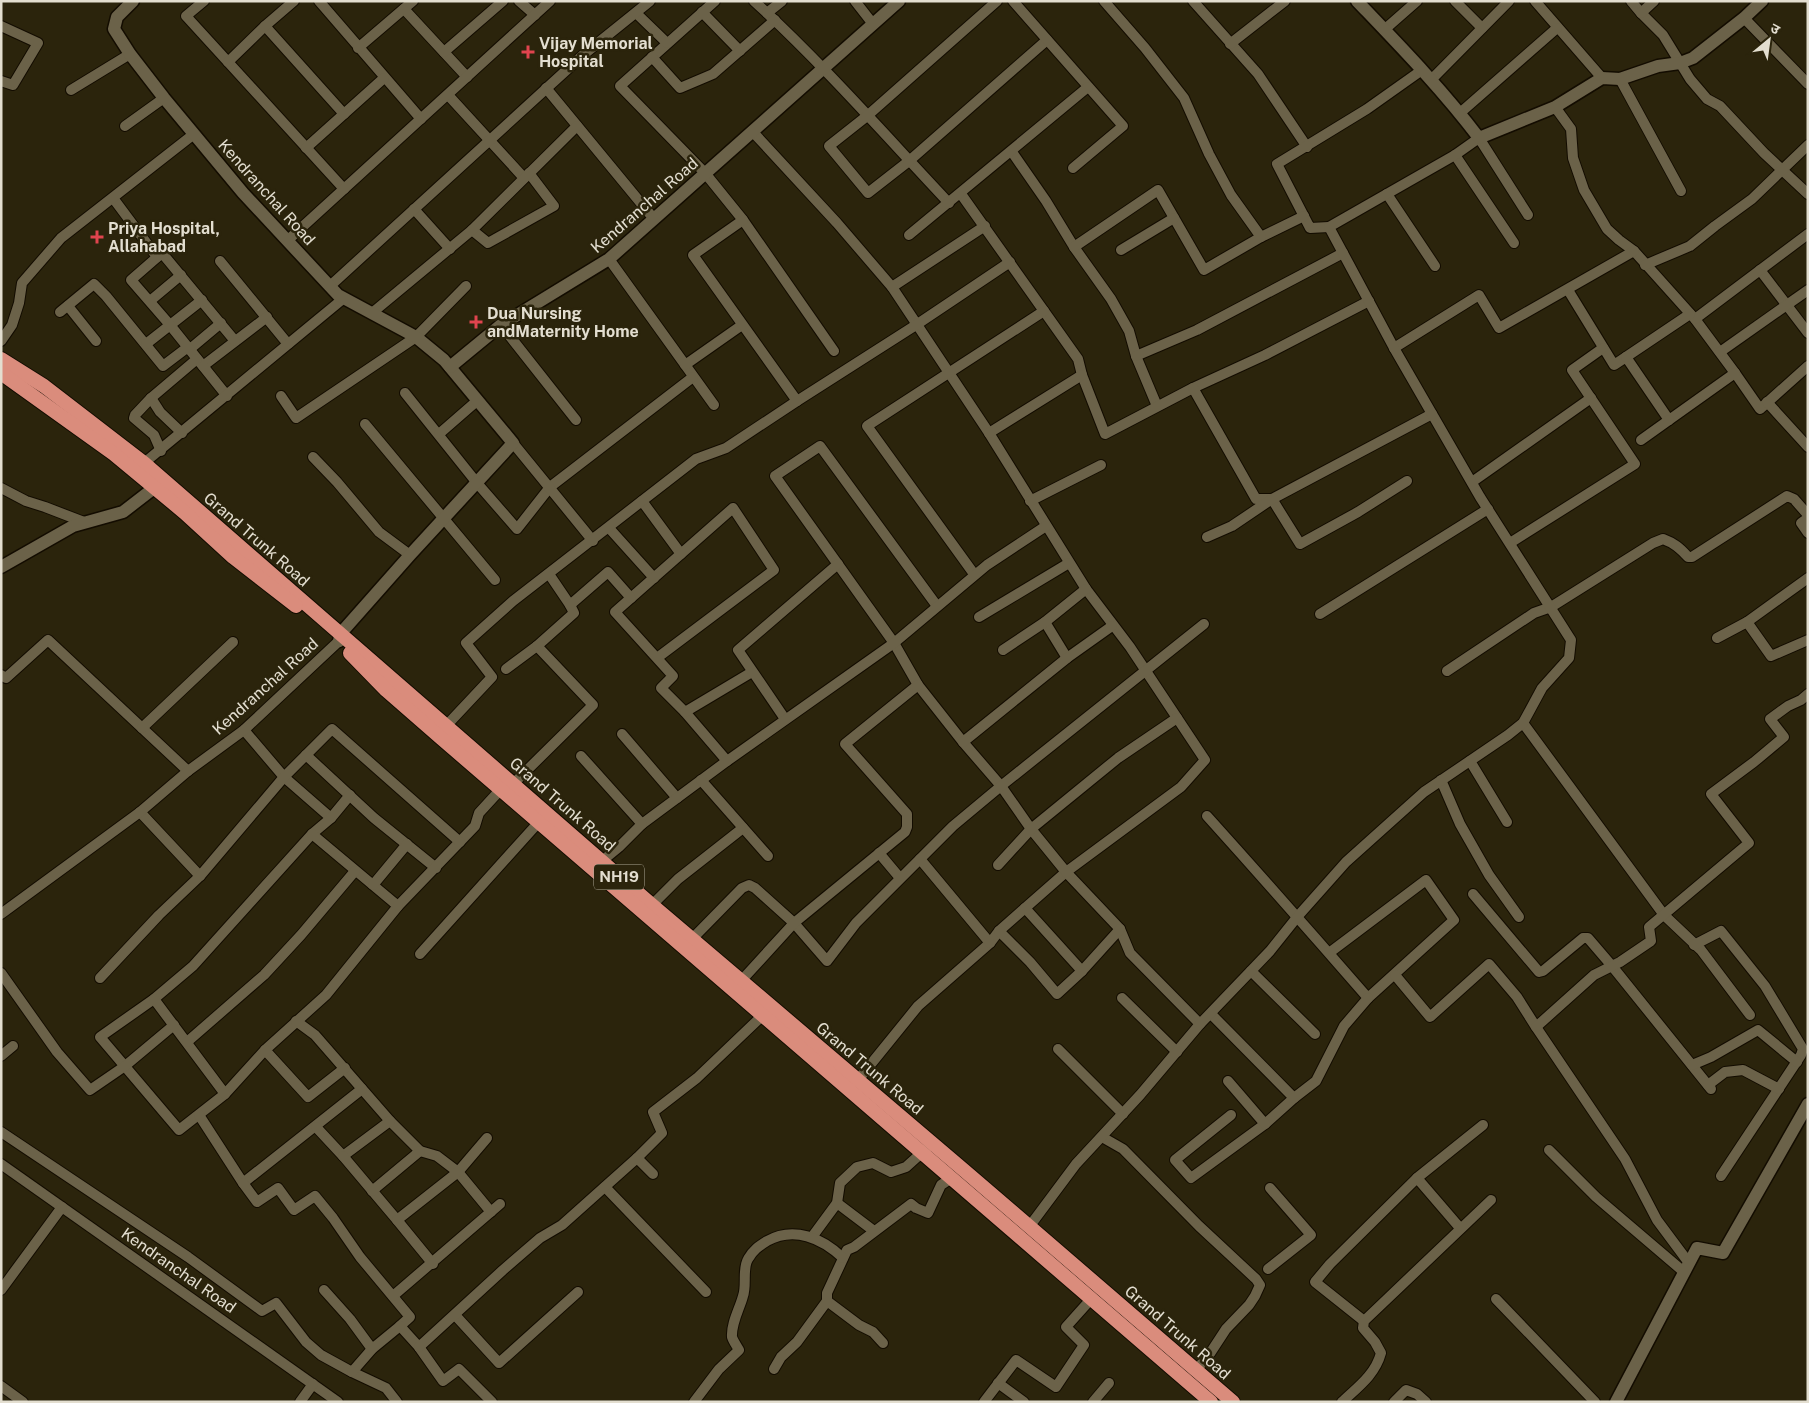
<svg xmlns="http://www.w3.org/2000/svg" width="1809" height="1403" viewBox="0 0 1809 1403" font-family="'Public Sans','Noto Sans Devanagari',sans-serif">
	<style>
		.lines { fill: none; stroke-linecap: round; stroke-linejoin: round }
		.minor-casing { stroke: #130c00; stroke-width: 12 }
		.tertiary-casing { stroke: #130c00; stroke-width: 15 }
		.secondary-casing { stroke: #130c00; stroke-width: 15 }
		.trunk-casing { stroke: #130c00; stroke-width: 16 }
		.minor { stroke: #6b6249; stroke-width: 10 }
		.tertiary { stroke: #6b6249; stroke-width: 12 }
		.secondary { stroke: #6b6249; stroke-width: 12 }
		.trunk { stroke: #da8c7c; stroke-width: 14 }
		.health-dot { fill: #e0444e; stroke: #2b240c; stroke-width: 2 }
		.labels { text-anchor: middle; stroke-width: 5; stroke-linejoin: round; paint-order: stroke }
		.shield { fill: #2b240c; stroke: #aca695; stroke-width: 1 }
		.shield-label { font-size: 15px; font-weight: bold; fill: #e3ded0 }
		.poi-label { font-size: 16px; font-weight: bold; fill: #e3ded0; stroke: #2b240c; text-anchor: start }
		.street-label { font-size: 16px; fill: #e3ded0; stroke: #2b240c }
	</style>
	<rect width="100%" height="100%" fill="#2b240c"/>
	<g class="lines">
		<!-- minor casing -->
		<g class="minor-casing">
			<g id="minor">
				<polyline points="204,1 186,16 344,189"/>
				<polyline points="319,1 421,119"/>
				<polyline points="519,1 535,15"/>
				<polyline points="715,1 620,86 705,173 743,220 834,351"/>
				<path d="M754 1C823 64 885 135 949 203"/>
				<polyline points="855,1 873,24"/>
				<polyline points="997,1 867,116 829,146 868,193 909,161 1047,40"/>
				<polyline points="1013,1 1123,126 1073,168"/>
				<polyline points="1193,1 1258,74 1307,147"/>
				<polyline points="1455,1 1482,28"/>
				<polyline points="1535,1 1602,78"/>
				<polyline points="1631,1 1641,13 1663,35 1690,79 1707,99 1720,106 1764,153 1808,194"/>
				<polyline points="404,9 467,77"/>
				<polyline points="702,12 740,51"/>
				<polyline points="636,13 667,43"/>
				<polyline points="767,13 782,1"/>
				<polyline points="1641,13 1654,1"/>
				<polyline points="1744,18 1808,84"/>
				<polyline points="1,26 38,43 13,85 1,81"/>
				<polyline points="265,26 344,114"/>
				<polyline points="1384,30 1417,1"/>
				<polyline points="1230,44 1285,1"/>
				<polyline points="358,48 413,1"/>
				<polyline points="444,52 503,1"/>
				<polyline points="652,57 680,88 713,74 775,20"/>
				<polyline points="228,62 265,26 294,1"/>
				<polyline points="1620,79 1681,191"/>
				<polyline points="1431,80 1509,1"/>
				<polyline points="546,88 654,219"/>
				<polyline points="71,90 130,54"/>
				<polyline points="448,95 524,178"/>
				<polyline points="1555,107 1571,129 1573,158 1584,190 1607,229 1619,240 1634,251 1695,319 1735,373 1760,409 1808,366"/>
				<polyline points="1460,113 1557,28"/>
				<polyline points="125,126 164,98"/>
				<polyline points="752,131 837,223 892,287 989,433 1086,589 1130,647 1205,760 1181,787 1066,872 999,931 990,943 918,1006 858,1080"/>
				<polyline points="306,148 384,78"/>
				<polyline points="1012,152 1046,201 1074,247 1111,299 1129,331 1136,356 1157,406"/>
				<polyline points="1455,155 1514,243"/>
				<polyline points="961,194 1078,359 1082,375 1105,434 1193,388 1265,355 1369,301"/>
				<polyline points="1387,194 1435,266"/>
				<polyline points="113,198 157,257"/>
				<polyline points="414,209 450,249"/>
				<polyline points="1329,227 1310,228 1277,164 1367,109 1422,70"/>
				<polyline points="472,230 488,243 554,206 529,173"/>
				<polyline points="909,235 1088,87"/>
				<polyline points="1261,237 1304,216"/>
				<polyline points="288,240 550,1"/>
				<polyline points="1074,247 1158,190 1204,270 1261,237 1231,195 1209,154 1184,98 1145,48 1104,1"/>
				<polyline points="1121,250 1174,218"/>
				<polyline points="609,259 714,405"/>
				<polyline points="220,261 288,344"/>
				<polyline points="1645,265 1690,246 1715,226 1752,199 1808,145"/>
				<polyline points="1760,270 1808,333"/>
				<polyline points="330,286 583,55 650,1"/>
				<polyline points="892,287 985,226"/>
				<polyline points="1568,290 1614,365 1626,357 1669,420 1735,373"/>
				<polyline points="150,301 181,275"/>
				<polyline points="68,306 96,341"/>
				<polyline points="60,312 94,284 106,296 163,366 188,347"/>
				<polyline points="372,313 472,230 577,126"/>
				<polyline points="1695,319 1808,234"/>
				<polyline points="501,325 576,420"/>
				<polyline points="1,341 12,325 19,303 22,283 61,238 194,134"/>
				<polyline points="146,344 202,300"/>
				<polyline points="1394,348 1479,295 1499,328 1634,251"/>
				<polyline points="190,349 221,323"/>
				<polyline points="1720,352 1808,290"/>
				<polyline points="1136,356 1197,330 1343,253"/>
				<polyline points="1626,357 1690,314"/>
				<polyline points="685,365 742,325"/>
				<polyline points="203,366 267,317"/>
				<polyline points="1193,388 1256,499 1272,499 1300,544 1358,512 1407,481"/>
				<polyline points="405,393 477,483 517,529 550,487 693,377"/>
				<polyline points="227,396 170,325 131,280 162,253 235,341"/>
				<polyline points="281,396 296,418 416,337 466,286"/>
				<polyline points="151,398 160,412 182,433"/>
				<polyline points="797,401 916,325 1010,262"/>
				<polyline points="1767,402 1808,447"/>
				<polyline points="365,424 495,580"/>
				<polyline points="989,433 1082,375"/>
				<polyline points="439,434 478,400"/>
				<polyline points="1641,440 1669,420"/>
				<polyline points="513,443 593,541"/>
				<polyline points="161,451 154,435 134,418 135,415 151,398 197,359"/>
				<polyline points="313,457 337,482 379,532 410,555"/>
				<polyline points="144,463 344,298"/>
				<polyline points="1472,482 1591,398"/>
				<polyline points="1,488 26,501 45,507 84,522"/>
				<polyline points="642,501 681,554"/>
				<polyline points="1030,501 1101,465"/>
				<polyline points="1808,518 1801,523 1808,533"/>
				<polyline points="609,528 654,578"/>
				<polyline points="1207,537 1232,526 1272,499 1432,414"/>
				<polyline points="1510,543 1635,464 1572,370 1603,348"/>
				<polyline points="549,574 570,605"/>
				<polyline points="974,574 867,426 1044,311"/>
				<polyline points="937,606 820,446 775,476 894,643 918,685 963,742 1001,786 1031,829 1066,872 1120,929 1130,953 1200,1024"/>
				<polyline points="1320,614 1488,509"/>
				<polyline points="979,617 1069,563"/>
				<polyline points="1045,622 1067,658"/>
				<polyline points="1747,622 1808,578"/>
				<polyline points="1717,638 1747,622 1771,656 1808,640"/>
				<polyline points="1003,650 1045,622 1086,589"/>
				<polyline points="657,658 774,570 733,508 615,612 673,676 661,688 685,712 727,761"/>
				<polyline points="506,669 537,646"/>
				<path d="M1447 671 1534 613 1551 607 1653 543 1663 539C1674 543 1680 548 1688 557H1692L1787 496 1794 499 1808 515"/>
				<polyline points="1,675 6,678 48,640 188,771"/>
				<polyline points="685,712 752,672"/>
				<polyline points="785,719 738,650 838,564"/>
				<polyline points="1523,723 1664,915 1701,950 1750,1015"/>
				<polyline points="446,726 492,677 466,643 513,601 696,459 726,448 797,401 693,255 743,220"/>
				<polyline points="142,728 233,642"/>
				<polyline points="244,730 284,777 331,818"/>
				<polyline points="622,734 677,798"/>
				<polyline points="963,742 1067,658 1112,626"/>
				<polyline points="306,755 374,818 436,868"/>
				<polyline points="581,756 642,824 727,761 894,643 987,565 1046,526"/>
				<polyline points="1470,761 1507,822"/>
				<polyline points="701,780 768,856"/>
				<polyline points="1441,780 1460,824 1489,875 1519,917"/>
				<polyline points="350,795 331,818 312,834 193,966 154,999 100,1037 179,1130 225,1094 265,1050 326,995 398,906 475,826 479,813 501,789 513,784 593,705 537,646 574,613 570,605 608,572 631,598"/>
				<polyline points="140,812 200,876"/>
				<path d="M1207 816C1261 876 1315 937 1368 998L1454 920 1426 880 1329 953"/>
				<polyline points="312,834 398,906"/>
				<polyline points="879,853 900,878"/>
				<polyline points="920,859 990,943"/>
				<polyline points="602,861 619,847 642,824"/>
				<polyline points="998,865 1031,829 1118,758 1177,718"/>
				<polyline points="373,885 407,844"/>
				<polyline points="1473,894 1539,972 1543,971 1583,938 1588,938 1612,966 1711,1089"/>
				<polyline points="652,905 678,879 743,828"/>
				<polyline points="1025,908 1082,971"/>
				<polyline points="1,914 140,812 188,771 244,730 339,641"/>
				<polyline points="999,931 1030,962 1057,994 1082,971 1120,929"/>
				<polyline points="692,939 742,888 749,885 755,888 794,923 827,961 856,923 953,826 1001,786 1204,624"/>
				<polyline points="1694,945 1721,931 1765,986 1803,1049 1801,1055 1721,1176"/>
				<polyline points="420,954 538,823"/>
				<polyline points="1251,971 1315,1034"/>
				<polyline points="1,973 57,1052 90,1090 125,1066 174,1025"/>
				<polyline points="1395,975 1430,1017 1489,964 1517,997 1536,1027 1625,1159 1657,1220 1689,1263"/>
				<polyline points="100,978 159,915 200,876 284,777 332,729 460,842"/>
				<polyline points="741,981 794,923 905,832 907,827 907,814 845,744 918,685"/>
				<polyline points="1122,998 1177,1052"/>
				<polyline points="154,999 225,1094"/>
				<polyline points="1211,1014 1294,1098 1265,1124 1191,1178 1175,1160 1231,1115"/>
				<polyline points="296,1021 315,1035 390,1121 420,1151 437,1156 458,1172 491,1212"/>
				<polyline points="1536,1027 1594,975 1620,962 1651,941 1649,927 1749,843 1711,794 1754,762 1784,737 1770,719 1788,706 1801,700 1808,694"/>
				<polyline points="187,1042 264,975 301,935 355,871"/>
				<polyline points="1058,1049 1123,1114"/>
				<polyline points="265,1050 308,1097 345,1068"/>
				<polyline points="1,1056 13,1046"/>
				<polyline points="1692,1065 1711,1057 1758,1030 1797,1062"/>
				<polyline points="1228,1081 1265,1124"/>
				<polyline points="1708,1085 1725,1072 1743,1070 1779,1089"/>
				<polyline points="1294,1098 1316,1081 1344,1026 1368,998"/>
				<polyline points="199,1115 243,1183 362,1089"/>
				<polyline points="316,1127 343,1156 390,1121"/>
				<polyline points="1,1132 188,1257 262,1311 276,1303 306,1342 321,1355 352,1372 386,1388 397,1402"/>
				<polyline points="1102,1137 1123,1149 1199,1226 1256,1279 1260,1285 1255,1296 1249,1305 1226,1329 1209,1355 1196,1370"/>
				<polyline points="1549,1150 1596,1197 1684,1272"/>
				<polyline points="343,1156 397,1220"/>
				<polyline points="637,1158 662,1133 653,1112 697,1078 763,1015"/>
				<polyline points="1,1164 338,1402"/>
				<polyline points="1417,1178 1460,1228"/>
				<polyline points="243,1183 257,1202 278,1188 294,1210 315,1196 333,1218 360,1257 410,1317 400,1326 419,1347 443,1381 459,1369 492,1402"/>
				<polyline points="605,1187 706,1292"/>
				<polyline points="372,1191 420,1151"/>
				<polyline points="837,1203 874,1231"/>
				<polyline points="1029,1227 1076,1164 1140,1095 1200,1024 1270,951 1298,916 1346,862 1424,792 1508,735 1523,723 1542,688 1569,658 1571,640 1480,497 1394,348 1329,227 1455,155 1479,138 1528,215"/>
				<polyline points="812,1237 837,1203 840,1183 857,1167 873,1163 891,1172 906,1167 927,1148"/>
				<polyline points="433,1264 397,1220 458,1172 487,1138"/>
				<polyline points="1268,1269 1311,1235 1270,1188"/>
				<polyline points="1,1290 62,1207"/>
				<polyline points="324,1290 350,1319 372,1349"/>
				<polyline points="393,1296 500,1204"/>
				<polyline points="1496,1299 1595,1402"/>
				<polyline points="827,1301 859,1325 873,1332 883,1343"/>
				<polyline points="455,1315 499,1363 578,1292"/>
				<polyline points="1364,1321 1315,1282 1330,1264 1417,1178 1483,1125"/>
				<polyline points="419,1347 503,1270 540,1238 562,1225 637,1158 653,1174"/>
				<polyline points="774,1369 781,1357 797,1342 827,1301 827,1293 847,1250 854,1247 911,1204 916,1208 928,1213 941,1185 950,1179 956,1181"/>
				<polyline points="352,1372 372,1349 400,1326"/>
				<polyline points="998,1383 1024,1402"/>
				<polyline points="1,1386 23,1402"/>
				<polyline points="300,1402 313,1384"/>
				<path d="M694 1402 719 1369 739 1350C737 1346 733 1341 732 1337 731 1323 740 1308 743 1296 747 1285 742 1269 748 1259 753 1250 759 1246 767 1241 794 1226 822 1238 843 1258"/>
				<polyline points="984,1402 1016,1360 1056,1387 1084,1345 1066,1327 1092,1298"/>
				<polyline points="1093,1402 1109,1383"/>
				<path d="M1342 1402C1358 1387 1375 1375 1381 1353L1375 1342 1363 1328 1364 1321 1491 1200"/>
				<polyline points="1394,1402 1406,1390 1417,1394 1426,1402"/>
			</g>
		</g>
		<!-- tertiary casing -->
		<g class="tertiary-casing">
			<g id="tertiary">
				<polyline points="133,1 117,17 114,29 130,54 164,98 243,193 338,295 416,337 444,360 513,443 410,555 341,633 339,641"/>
				<path d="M1357 1C1399 45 1442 89 1479 138L1555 107 1602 78 1620 79 1658 66 1680 63 1693 58 1744 18 1762 1"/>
				<polyline points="450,367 501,325 609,259 899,1"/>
				<polyline points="1616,1402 1697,1248 1723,1253 1808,1104"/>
			</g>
		</g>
		<!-- secondary casing -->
		<g class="secondary-casing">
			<polyline id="secondary" points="1,567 73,526 123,512 154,488"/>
		</g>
		<!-- trunk casing -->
		<g class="trunk-casing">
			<g id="trunk">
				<polyline points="1,359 44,386 144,463 652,905 966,1172 1233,1402"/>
				<polyline points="1,373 114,454 185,513 233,557 296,606"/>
				<polyline points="350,653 386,690 441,738 1211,1402"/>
			</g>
		</g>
		<!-- minor -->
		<use href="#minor" class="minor"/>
		<!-- tertiary -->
		<use href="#tertiary" class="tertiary"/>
		<!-- secondary -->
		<use href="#secondary" class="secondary"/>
		<!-- trunk -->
		<use href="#trunk" class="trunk"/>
	</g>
	<!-- markers -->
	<g class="health-dot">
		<path d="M525.5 44.5h5v5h5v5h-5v5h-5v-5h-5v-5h5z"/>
		<path d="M94.5 229.5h5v5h5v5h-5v5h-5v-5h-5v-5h5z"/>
		<path d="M473.5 314.5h5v5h5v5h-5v5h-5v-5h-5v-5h5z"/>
	</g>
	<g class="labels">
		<!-- shield labels -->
		<rect class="shield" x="594" y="864.5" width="50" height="25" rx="4"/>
		<g class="shield-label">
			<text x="619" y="882">NH19</text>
		</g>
		<!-- poi labels -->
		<g class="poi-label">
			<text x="539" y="49">Vijay Memorial<tspan x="539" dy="18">Hospital</tspan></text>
			<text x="108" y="234">Priya Hospital,<tspan x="108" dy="18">Allahabad</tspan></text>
			<text x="487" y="319">Dua Nursing<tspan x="487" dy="18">andMaternity Home</tspan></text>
		</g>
		<!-- street labels -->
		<g class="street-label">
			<text transform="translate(267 192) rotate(48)" y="6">Kendranchal Road</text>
			<text transform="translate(644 205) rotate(-41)" y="6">Kendranchal Road</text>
			<text transform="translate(257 539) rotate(41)" y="6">Grand Trunk Road</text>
			<text transform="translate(265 686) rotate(-42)" y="6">Kendranchal Road</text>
			<text transform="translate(563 804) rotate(41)" y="6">Grand Trunk Road</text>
			<text transform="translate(870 1068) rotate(40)" y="6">Grand Trunk Road</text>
			<text transform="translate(179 1270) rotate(35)" y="6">Kendranchal Road</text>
			<text transform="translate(1178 1332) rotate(41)" y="6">Grand Trunk Road</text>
		</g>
	</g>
	<!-- border -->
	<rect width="1809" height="1403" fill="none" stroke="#e3ded0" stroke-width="5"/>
	<!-- north arrow -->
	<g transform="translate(1769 40) rotate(29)" stroke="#2b240c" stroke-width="4" paint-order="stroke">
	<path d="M0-4L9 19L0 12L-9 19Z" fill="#e3ded0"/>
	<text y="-8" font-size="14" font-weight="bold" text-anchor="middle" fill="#e3ded0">उ</text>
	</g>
</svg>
